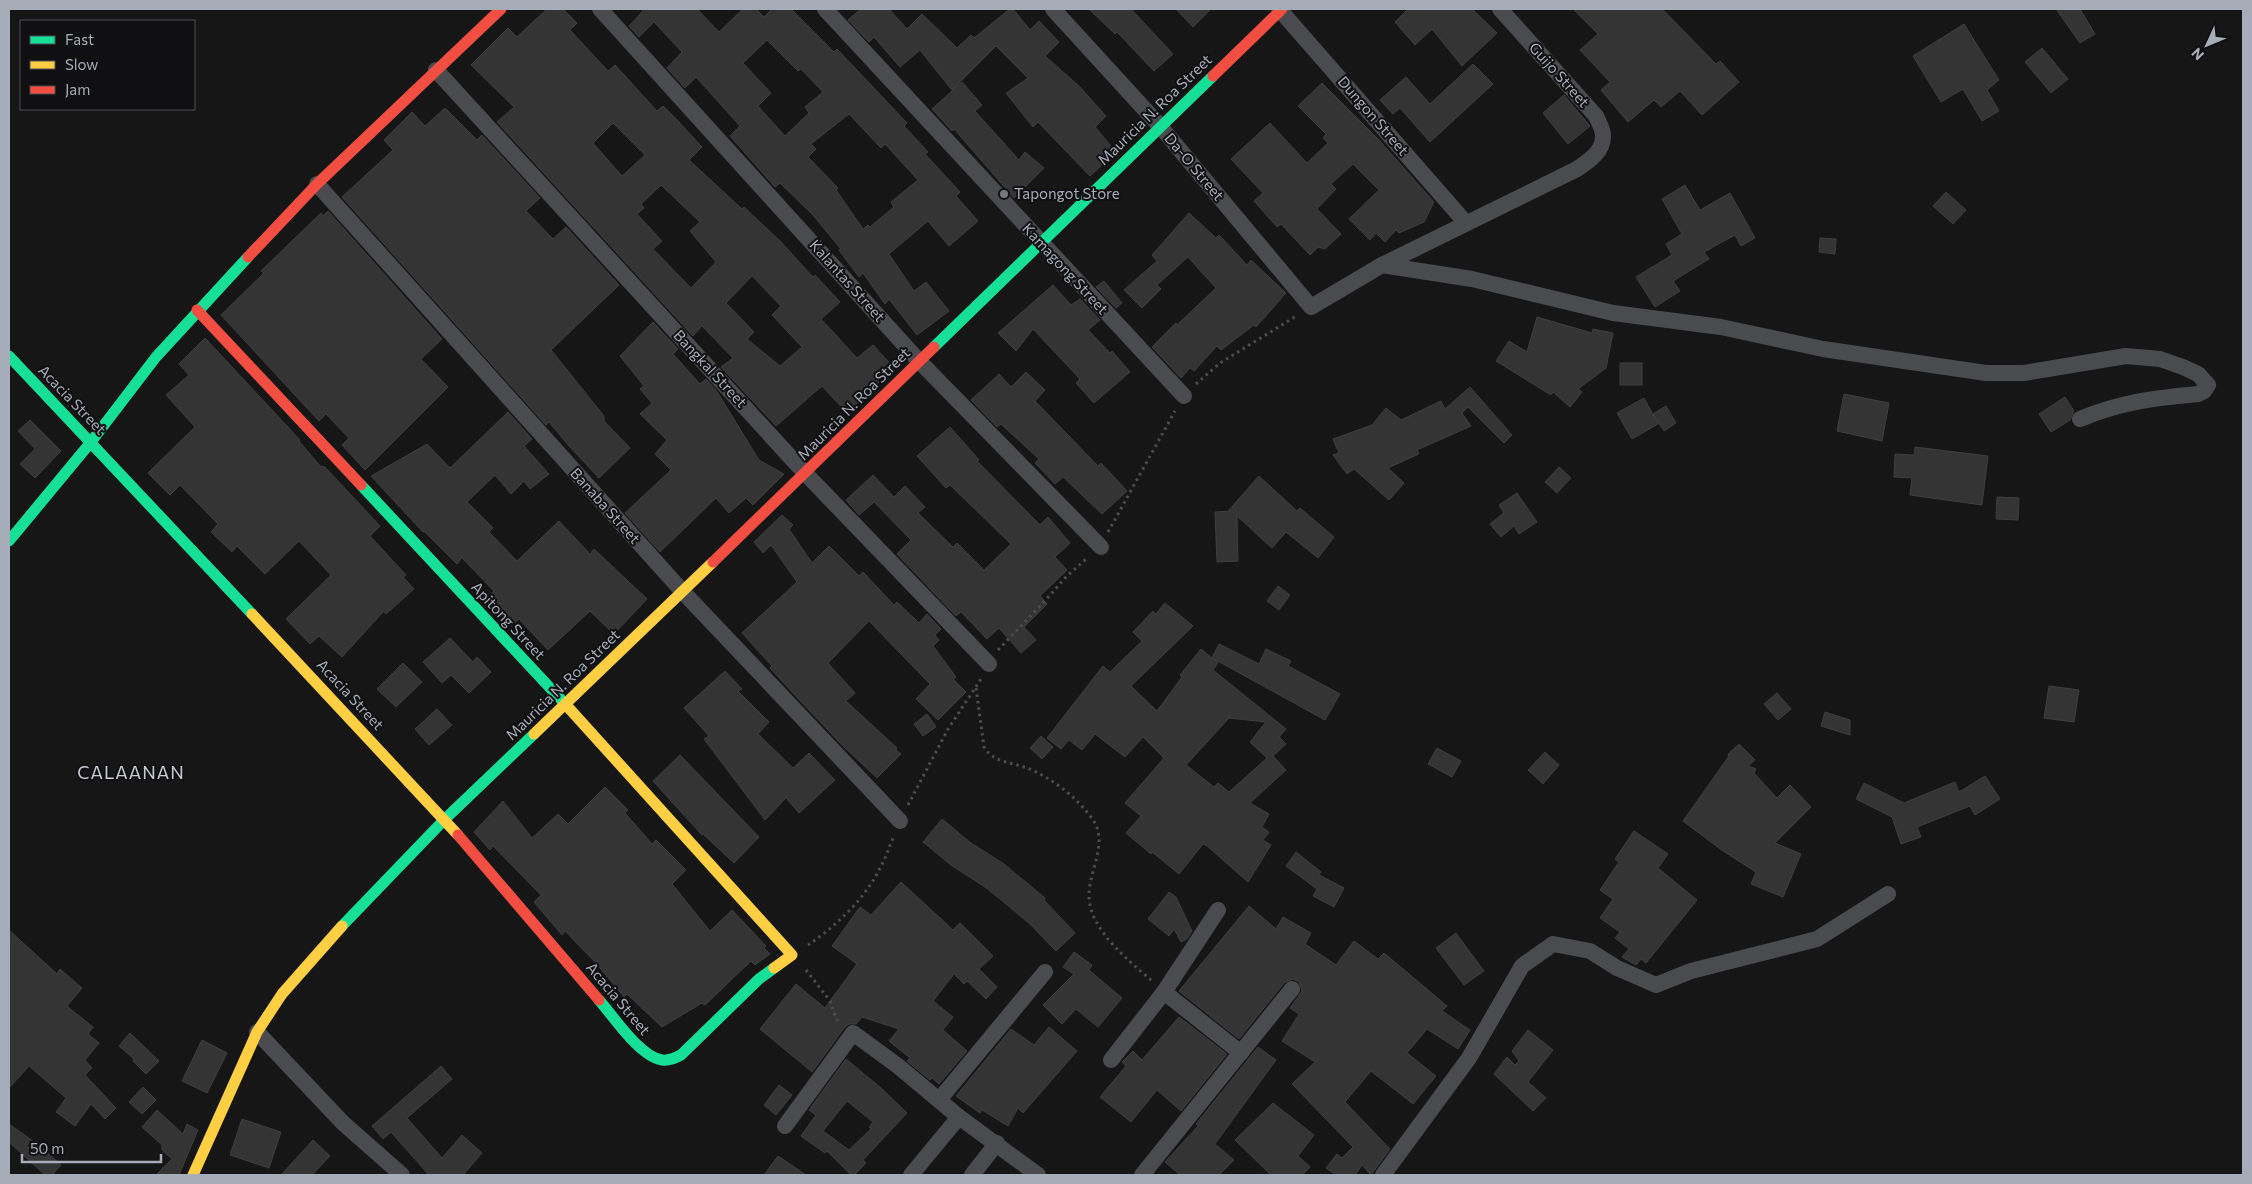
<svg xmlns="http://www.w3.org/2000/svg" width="2252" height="1184" viewBox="0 0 2252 1184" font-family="Commissioner,sans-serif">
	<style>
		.building { fill: #343435; stroke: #3e3f42; fill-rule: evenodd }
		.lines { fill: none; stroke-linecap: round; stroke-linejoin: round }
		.path { stroke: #4c4d51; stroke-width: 3; stroke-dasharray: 2.5 4; stroke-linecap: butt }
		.street { stroke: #4a4b4f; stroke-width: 16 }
		.fast { stroke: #16e098; stroke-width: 11 }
		.slow { stroke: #ffcf43; stroke-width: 11 }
		.jam { stroke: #f24e42; stroke-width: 11 }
		.poi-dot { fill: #74787f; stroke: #101012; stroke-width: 2 }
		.labels { text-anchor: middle; stroke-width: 4; stroke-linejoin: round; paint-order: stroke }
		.street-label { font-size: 15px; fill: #a6adb8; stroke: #101012 }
		.poi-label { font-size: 15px; fill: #a6adb8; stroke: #101012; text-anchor: start }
		.quarter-label { font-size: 18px; letter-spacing: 1px; fill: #c7ccd4; stroke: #101012 }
	</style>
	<rect width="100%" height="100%" fill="#161616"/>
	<!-- building -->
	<g class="building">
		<path d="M547 9H563L577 23 570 30 608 71 615 65 657 111 663 106 680 123 702 147 689 160 742 209 744 207 781 242 813 277 815 275 840 302 821 319 857 358 873 345 894 368 847 413 822 386 776 426 721 367 733 358 702 326 693 336 497 122 514 107 471 65 508 28 517 37ZM613 123 645 155 622 176 593 143ZM661 185 700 222 690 231 716 262 691 288 653 249 662 241 637 214 644 208 641 204ZM752 276 781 306 772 315 802 347 780 366 747 339 754 332 726 303Z"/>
		<path d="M642 9H697L719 32 743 9H756L764 17 772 9H791L834 52 837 49 907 123 904 126 928 152 925 154 960 192 956 196 978 221 949 246 928 221 889 254 914 291 926 282 949 311 917 335 889 299 885 304 863 273 859 277 839 250 841 249 812 214 780 183 775 187 730 136 740 126 696 77 685 88 667 68 682 52 654 22 639 37 629 26 643 11ZM767 40 798 71 801 69 823 92 805 107 809 113 785 136 758 106 771 93 743 63ZM849 114 881 148 885 144 918 180 891 202 894 207 870 227 868 225 863 229 836 190 838 188 808 157 816 149 811 144Z"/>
		<polygon points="861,9 889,9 907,29 922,14 957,48 971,35 974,38 1010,9 1013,9 1030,30 1039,21 1059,42 1045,56 1079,86 1106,116 1095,127 1116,152 1090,176 1038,122 1033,127 1006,93 1028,78 996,46 952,90 920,50 900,67 874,37 869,42 848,20"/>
		<polygon points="1089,9 1131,9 1173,54 1154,71 1117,32 1115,34"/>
		<polygon points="1176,9 1211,9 1193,27"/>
		<polygon points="1408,9 1472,9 1497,33 1462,66 1432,29 1415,45 1395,22"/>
		<polygon points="1573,9 1662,9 1716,64 1720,61 1739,82 1702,115 1680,91 1661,107 1654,100 1628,122 1601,90 1610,82 1580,50 1598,34"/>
		<polygon points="2056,9 2080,9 2095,34 2080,43"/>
		<polygon points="1964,24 1999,80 1987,90 1999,111 1982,121 1963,89 1941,102 1913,56"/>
		<polygon points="2042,48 2068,79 2051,93 2025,62"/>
		<polygon points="1473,64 1493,84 1430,142 1400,108 1393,114 1380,100 1406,77 1430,104"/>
		<polygon points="962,82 982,105 975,111 1019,160 1025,152 1044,168 1014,198 954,129 952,131 932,109"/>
		<polygon points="1322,83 1378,139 1434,202 1424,222 1399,233 1396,230 1385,242 1376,233 1370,240 1349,219 1379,190 1353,164 1331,184 1336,189 1317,209 1341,234 1325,249 1318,247 1310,255 1281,224 1277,227 1254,201 1263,193 1231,159 1270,123 1307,163 1328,143 1323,138 1326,134 1298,106"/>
		<polygon points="1564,95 1590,126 1568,144 1543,113"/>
		<polygon points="445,108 477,140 482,135 540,198 526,211 553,239 566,227 619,285 551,350 604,416 604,421 630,448 599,478 569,446 549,422 546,425 342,197 393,150 384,140 412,112 425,126"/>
		<polygon points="1685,185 1700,210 1730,193 1755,238 1741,246 1735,235 1704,252 1709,259 1673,281 1680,291 1655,307 1636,277 1672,255 1666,244 1682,234 1662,199"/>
		<polygon points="1946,192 1966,210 1953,224 1933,206"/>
		<polygon points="328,211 442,339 421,359 448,387 365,470 342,445 349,438 326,414 319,421 221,315 264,273 261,271 321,213 323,216"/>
		<polygon points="1189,213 1216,238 1219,235 1247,265 1251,260 1286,293 1256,327 1254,325 1221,350 1217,346 1194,371 1190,368 1181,378 1152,347 1176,323 1177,325 1216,288 1188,257 1157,285 1161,289 1142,308 1124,290 1157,261 1152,255"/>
		<polygon points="1820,238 1836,239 1835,254 1819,252"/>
		<polygon points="1104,281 1122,303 1116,308 1096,287"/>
		<polygon points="1053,285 1071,305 1080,299 1100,320 1088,330 1110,353 1112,351 1130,372 1094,403 1076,383 1080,379 1033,329 1016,351 998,333"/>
		<polygon points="1537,317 1592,333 1593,329 1613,333 1606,368 1578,389 1582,392 1570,407 1553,392 1551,395 1496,361 1509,341 1527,352"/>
		<polygon points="653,322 678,349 673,354 700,384 706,379 716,390 759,460 784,474 753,505 746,498 729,513 716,498 660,552 625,513 671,470 655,454 667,440 640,414 652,403 640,389 644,386 620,356"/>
		<polygon points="205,338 300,440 299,441 320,466 325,467 380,526 370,536 406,575 403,577 414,589 386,614 384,611 342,657 319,636 310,644 286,619 331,575 299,541 265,574 237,546 232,552 211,532 218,524 180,485 170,495 148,473 195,427 166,395 189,375 179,364"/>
		<rect x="1620" y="363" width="22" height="22"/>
		<polygon points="1026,372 1045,390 1035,401 1098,466 1101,463 1127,491 1102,514 1063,477 1055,484 1035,463 1039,459 1001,424 997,427 971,400 999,374 1011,387"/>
		<polygon points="1470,387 1512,435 1504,443 1468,407 1462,413 1471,426 1417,450 1419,454 1388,468 1404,483 1389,500 1354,469 1347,474 1333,455 1339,453 1333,439 1372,425 1386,408 1401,420 1441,401 1445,409"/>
		<polygon points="1844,394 1889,403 1882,441 1837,431"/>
		<polygon points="2065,397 2074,411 2070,420 2051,432 2039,414"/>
		<polygon points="1644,398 1658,424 1632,439 1617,413"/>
		<polygon points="1666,406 1676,423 1664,431 1653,414"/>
		<polygon points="508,412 532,439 524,446 549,474 530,489 524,481 511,494 495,475 467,502 493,528 489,532 517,561 559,521 590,554 594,549 647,599 614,634 590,611 548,650 519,619 511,626 486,599 494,591 462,558 457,564 424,531 423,532 371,476 427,444 450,468"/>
		<polygon points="30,420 61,451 35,478 20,464 35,449 18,431"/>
		<polygon points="950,427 979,460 977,461 1040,525 1048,517 1070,543 1055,557 1067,570 1040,596 1047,604 1024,627 1036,640 1021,653 999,628 987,639 961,612 956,616 897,554 911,540 874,502 859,515 846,500 873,475 894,497 905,486 925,507 918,513 953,547 957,543 984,570 1011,544 950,485 946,488 917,456"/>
		<polygon points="1915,447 1988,456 1982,505 1910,495 1912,478 1894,477 1895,454 1914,455"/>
		<polygon points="1559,467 1571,478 1557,493 1545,482"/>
		<polygon points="1259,476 1297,511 1300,508 1334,537 1318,558 1286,532 1272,548 1237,516 1238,561 1217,562 1215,512 1231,511 1229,510"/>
		<polygon points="1517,493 1537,522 1519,534 1514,526 1501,537 1490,524 1504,513 1499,505"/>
		<polygon points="1997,497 2019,498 2018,520 1996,519"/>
		<polygon points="782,515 793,525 789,529 812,563 829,546 859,576 863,572 894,605 897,602 919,623 927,614 941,629 935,635 939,640 933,646 956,677 953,679 966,692 938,720 916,699 930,684 869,621 828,663 855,693 846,701 897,748 896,750 901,754 877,778 843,746 792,692 770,668 772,666 742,633 797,582 771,545 763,553 754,542"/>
		<polygon points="1278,586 1290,595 1279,610 1267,601"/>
		<path d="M1165 603 1193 626 1131 686 1157 711 1182 677 1180 675 1201 649 1212 658 1219 644 1259 664 1266 649 1291 661 1288 666 1340 694 1325 720 1214 659 1218 663 1213 670 1286 729 1279 737 1286 744 1273 756 1286 770 1250 803 1269 814 1262 827 1269 832 1263 840 1271 845 1248 882 1206 845 1203 844 1179 874 1152 852 1151 854 1126 833 1141 816 1125 803 1164 758 1143 737 1125 757 1095 734 1082 750 1069 740 1061 749 1047 738 1103 666 1110 672 1142 641 1133 632 1153 611 1156 614ZM1229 718 1266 722 1250 742 1267 758 1229 792 1218 783 1214 787 1186 765Z"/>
		<polygon points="450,638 473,662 477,657 491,672 469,693 451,675 442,683 423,662"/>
		<polygon points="403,663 422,682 396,707 377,689"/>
		<polygon points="725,671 742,689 738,691 769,722 758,734 793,768 809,753 835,780 799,813 786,798 765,820 704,739 709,736 684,708"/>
		<polygon points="2049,686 2079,690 2074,722 2044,718"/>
		<polygon points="1777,693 1791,709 1778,720 1764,704"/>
		<polygon points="437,709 452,725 429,745 415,729"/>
		<polygon points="1825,712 1850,720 1850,735 1821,726"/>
		<polygon points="927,714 936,727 923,736 914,724"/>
		<polygon points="1041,736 1053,747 1042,759 1030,748"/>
		<polygon points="1739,744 1755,760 1748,766 1756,769 1754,773 1777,798 1790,785 1811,807 1775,843 1801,854 1783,897 1751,884 1756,872 1723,851 1683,821 1729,756 1728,754"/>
		<polygon points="1437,748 1461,761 1452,777 1428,764"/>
		<polygon points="1545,752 1559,765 1543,784 1528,770"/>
		<polygon points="680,755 759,837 734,863 703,834 702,835 653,781"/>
		<polygon points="1985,776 2000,799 1975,815 1970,806 1917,827 1921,837 1901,844 1892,817 1856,799 1864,783 1904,803 1955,782 1959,792"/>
		<polygon points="605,787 628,810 625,813 652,844 656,840 686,870 672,884 710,931 732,910 766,946 764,948 770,954 755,965 751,961 705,1005 702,1003 662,1027 627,994 624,997 596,963 565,931 562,935 534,902 541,895 493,846 490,850 474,832 503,801 532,838 558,814 568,824"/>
		<polygon points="942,819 971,843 1004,864 1045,898 1044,900 1075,933 1056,951 1031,925 1006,904 985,887 951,865 923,842"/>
		<polygon points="1634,831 1668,854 1658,868 1697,900 1646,963 1641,959 1636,965 1622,957 1629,949 1615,938 1620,932 1600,918 1613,899 1600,890 1619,862 1615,859"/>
		<polygon points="1296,852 1321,872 1319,875 1344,888 1334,907 1313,896 1317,889 1286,866"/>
		<polygon points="901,882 953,930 960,923 993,956 979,969 997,987 986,999 967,981 964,984 954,974 933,1001 953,1017 943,1030 967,1051 939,1084 932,1078 930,1080 907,1061 910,1058 889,1041 899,1029 862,1017 856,1024 849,1024 845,1027 812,1072 760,1029 796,984 825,1008 857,964 832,946 860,907 871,915"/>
		<polygon points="1169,892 1176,897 1192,931 1187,939 1181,942 1174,929 1169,936 1148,919"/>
		<polygon points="1249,906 1276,929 1283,917 1311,933 1305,944 1336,965 1354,941 1378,959 1384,953 1447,1006 1442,1011 1470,1030 1458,1049 1427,1029 1407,1053 1436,1076 1413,1104 1371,1071 1345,1102 1390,1149 1371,1175 1362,1165 1355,1175 1336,1175 1326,1168 1337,1154 1342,1158 1353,1147 1292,1084 1315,1062 1282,1041 1299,1014 1290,1008 1302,991 1299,982 1293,979 1284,983 1239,1039 1179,991"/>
		<polygon points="9,930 57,974 60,969 82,988 67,1006 93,1027 88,1034 99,1043 85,1060 92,1068 85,1075 116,1108 105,1119 91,1104 75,1126 56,1112 66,1098 29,1066 9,1088"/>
		<polygon points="1456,933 1484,971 1464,985 1436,948"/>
		<polygon points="1074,952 1092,965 1089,970 1122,998 1098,1027 1076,1009 1062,1024 1043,1005 1074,974 1063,967"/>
		<polygon points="1179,1017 1227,1054 1181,1111 1157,1090 1131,1122 1100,1097 1126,1066 1122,1062 1133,1051 1142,1060"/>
		<polygon points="1049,1027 1077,1051 1023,1113 1018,1108 1008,1126 982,1110 980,1113 956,1096 1011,1029 1034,1045"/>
		<polygon points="1528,1030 1553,1050 1528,1082 1546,1098 1533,1111 1494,1074 1507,1057 1515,1065 1519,1061 1512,1051"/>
		<polygon points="130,1033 159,1061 146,1074 133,1061 134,1059 119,1046"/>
		<polygon points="202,1040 227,1053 207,1093 182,1081"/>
		<polygon points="1258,1047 1276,1060 1215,1144 1234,1160 1219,1175 1180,1175 1165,1162 1198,1126 1196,1124"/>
		<path d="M846 1059 881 1088 907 1113 863 1160 866 1163 854 1175H851L827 1151 825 1153 801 1136 816 1115 809 1110ZM847 1101 873 1122 869 1127 871 1129 849 1150 823 1131Z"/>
		<polygon points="441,1066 452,1079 407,1118 442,1158 462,1135 482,1153 463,1175 427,1175 428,1174 391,1132 383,1139 372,1126"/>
		<polygon points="779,1085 792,1095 776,1115 764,1105"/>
		<polygon points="143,1087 156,1100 142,1114 129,1102"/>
		<polygon points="1273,1103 1314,1135 1298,1156 1310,1167 1302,1175 1271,1175 1235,1140"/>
		<polygon points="157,1110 183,1134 187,1124 198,1130 179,1175 156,1175 172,1159 162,1150 162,1145 142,1127"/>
		<polygon points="242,1119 281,1132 269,1168 230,1155"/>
		<polygon points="9,1124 40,1146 61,1165 52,1175 45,1175 9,1142"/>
		<polygon points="313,1140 330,1156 312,1175 281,1175"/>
		<polygon points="778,1156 806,1175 764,1175"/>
	</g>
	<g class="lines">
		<!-- path -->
		<g class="path">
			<polyline points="1196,384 1220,363 1298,315"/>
			<polyline points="1108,532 1175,411"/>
			<polyline points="998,650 1044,602 1066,577 1087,558"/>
			<path d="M976 688 984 747C994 763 1011 762 1027 768 1052 778 1078 798 1093 820 1109 843 1088 872 1089 897 1090 930 1129 961 1152 981"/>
			<polyline points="908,805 948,729 981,679"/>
			<path d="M808 945C836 926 865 899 880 868 886 858 889 847 894 836"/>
			<polyline points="806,970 830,1001 836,1018 840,1025"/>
		</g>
		<!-- street -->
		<g class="street">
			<polyline points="600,9 919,361 1101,547"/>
			<polyline points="825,9 1184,396"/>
			<path d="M1053 9 1160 126 1311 307 1382 265 1577 169C1589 161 1604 151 1603 135 1603 129 1598 121 1596 116L1500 9"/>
			<polyline points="1279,9 1466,223"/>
			<polyline points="436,70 805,473 989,664"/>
			<polyline points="317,184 683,592 900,821"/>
			<path d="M1382 265 1472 279 1613 313 1721 327 1823 349 1986 373H2024L2126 356 2160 359 2183 367 2198 374 2208 385 2204 391 2198 394C2154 398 2121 402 2080 419"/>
			<polyline points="1164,992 1241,1053"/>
			<polyline points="257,1032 343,1123 402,1175"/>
			<polyline points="1111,1060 1164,992 1218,910"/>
			<polyline points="939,1100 1045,972"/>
			<polyline points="785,1126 853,1033 898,1066 959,1117 1038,1175"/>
			<polyline points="911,1175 959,1117"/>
			<polyline points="972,1175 997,1143"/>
			<polyline points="1142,1175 1292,989"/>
			<polyline points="1383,1175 1469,1058 1522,966 1553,944 1590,951 1617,968 1656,985 1691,971 1817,939 1888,894"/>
		</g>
		<!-- fast -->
		<g class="fast">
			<polyline points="934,347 1213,76"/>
			<polyline points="9,356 252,614"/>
			<polyline points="361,485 567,706"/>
			<polyline points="9,541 91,442 156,357 248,257"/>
			<polyline points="342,926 445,819 534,734"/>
			<path d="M599 1000C614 1017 640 1057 662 1060 669 1061 675 1058 681 1055L759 979 774 968"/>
		</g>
		<!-- slow -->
		<g class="slow">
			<polyline points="252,614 458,835"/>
			<polyline points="567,706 792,955 774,968"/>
			<polyline points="534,734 713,562"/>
			<polyline points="193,1175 257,1032 282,994 342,926"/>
		</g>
		<!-- jam -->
		<g class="jam">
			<polyline points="1213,76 1282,9"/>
			<polyline points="248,257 317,184 501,9"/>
			<polyline points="197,310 361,485"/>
			<polyline points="713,562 934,347"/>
			<polyline points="458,835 599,1000"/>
		</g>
	</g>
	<!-- markers -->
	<circle class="poi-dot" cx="1004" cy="194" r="5"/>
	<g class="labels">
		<!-- street labels -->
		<g class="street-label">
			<text transform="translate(1559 75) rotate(48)" y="5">Guijo Street</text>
			<text transform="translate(1155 110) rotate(-44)" y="5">Mauricia N. Roa Street</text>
			<text transform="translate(1373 116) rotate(49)" y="5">Dungon Street</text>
			<text transform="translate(1194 167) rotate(50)" y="5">Da-O Street</text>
			<text transform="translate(1065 269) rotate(47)" y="5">Kamagong Street</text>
			<text transform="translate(847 281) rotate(48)" y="5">Kalantas Street</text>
			<text transform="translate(710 369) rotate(47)" y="5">Bangkal Street</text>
			<text transform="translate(72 400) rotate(46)" y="5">Acacia Street</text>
			<text transform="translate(854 404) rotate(-45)" y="5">Mauricia N. Roa Street</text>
			<text transform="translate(605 506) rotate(48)" y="5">Banaba Street</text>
			<text transform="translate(508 621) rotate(47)" y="5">Apitong Street</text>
			<text transform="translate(563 685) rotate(-44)" y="5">Mauricia N. Roa Street</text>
			<text transform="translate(350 695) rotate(47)" y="5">Acacia Street</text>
			<text transform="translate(618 999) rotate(50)" y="5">Acacia Street</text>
		</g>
		<!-- poi labels -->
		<g class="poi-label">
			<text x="1014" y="199">Tapongot Store</text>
		</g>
		<!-- quarter labels -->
		<g class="quarter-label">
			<text x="131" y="779">CALAANAN</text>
		</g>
	</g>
	<!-- border -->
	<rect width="2252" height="1184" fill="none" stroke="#a6adb8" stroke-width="20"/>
	<!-- legend -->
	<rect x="20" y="20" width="175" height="90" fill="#101012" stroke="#4c4f54"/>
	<rect x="30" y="36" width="25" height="8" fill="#16e098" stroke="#4c4f54"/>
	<text x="65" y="45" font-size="15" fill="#a6adb8">Fast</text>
	<rect x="30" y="61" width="25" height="8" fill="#ffcf43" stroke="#4c4f54"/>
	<text x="65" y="70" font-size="15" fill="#a6adb8">Slow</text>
	<rect x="30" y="86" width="25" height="8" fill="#f24e42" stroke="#4c4f54"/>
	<text x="65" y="95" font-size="15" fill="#a6adb8">Jam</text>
	<!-- north arrow -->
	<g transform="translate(2207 45) rotate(226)" stroke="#101012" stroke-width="4" paint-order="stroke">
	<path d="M0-4L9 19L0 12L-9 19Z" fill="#a6adb8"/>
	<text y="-8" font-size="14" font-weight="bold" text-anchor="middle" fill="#a6adb8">N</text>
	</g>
	<!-- scale -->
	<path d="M22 1154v8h139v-8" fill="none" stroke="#a6adb8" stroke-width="2.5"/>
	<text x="30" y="1154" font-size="15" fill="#a6adb8" stroke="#101012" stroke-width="4" paint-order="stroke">50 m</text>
</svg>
